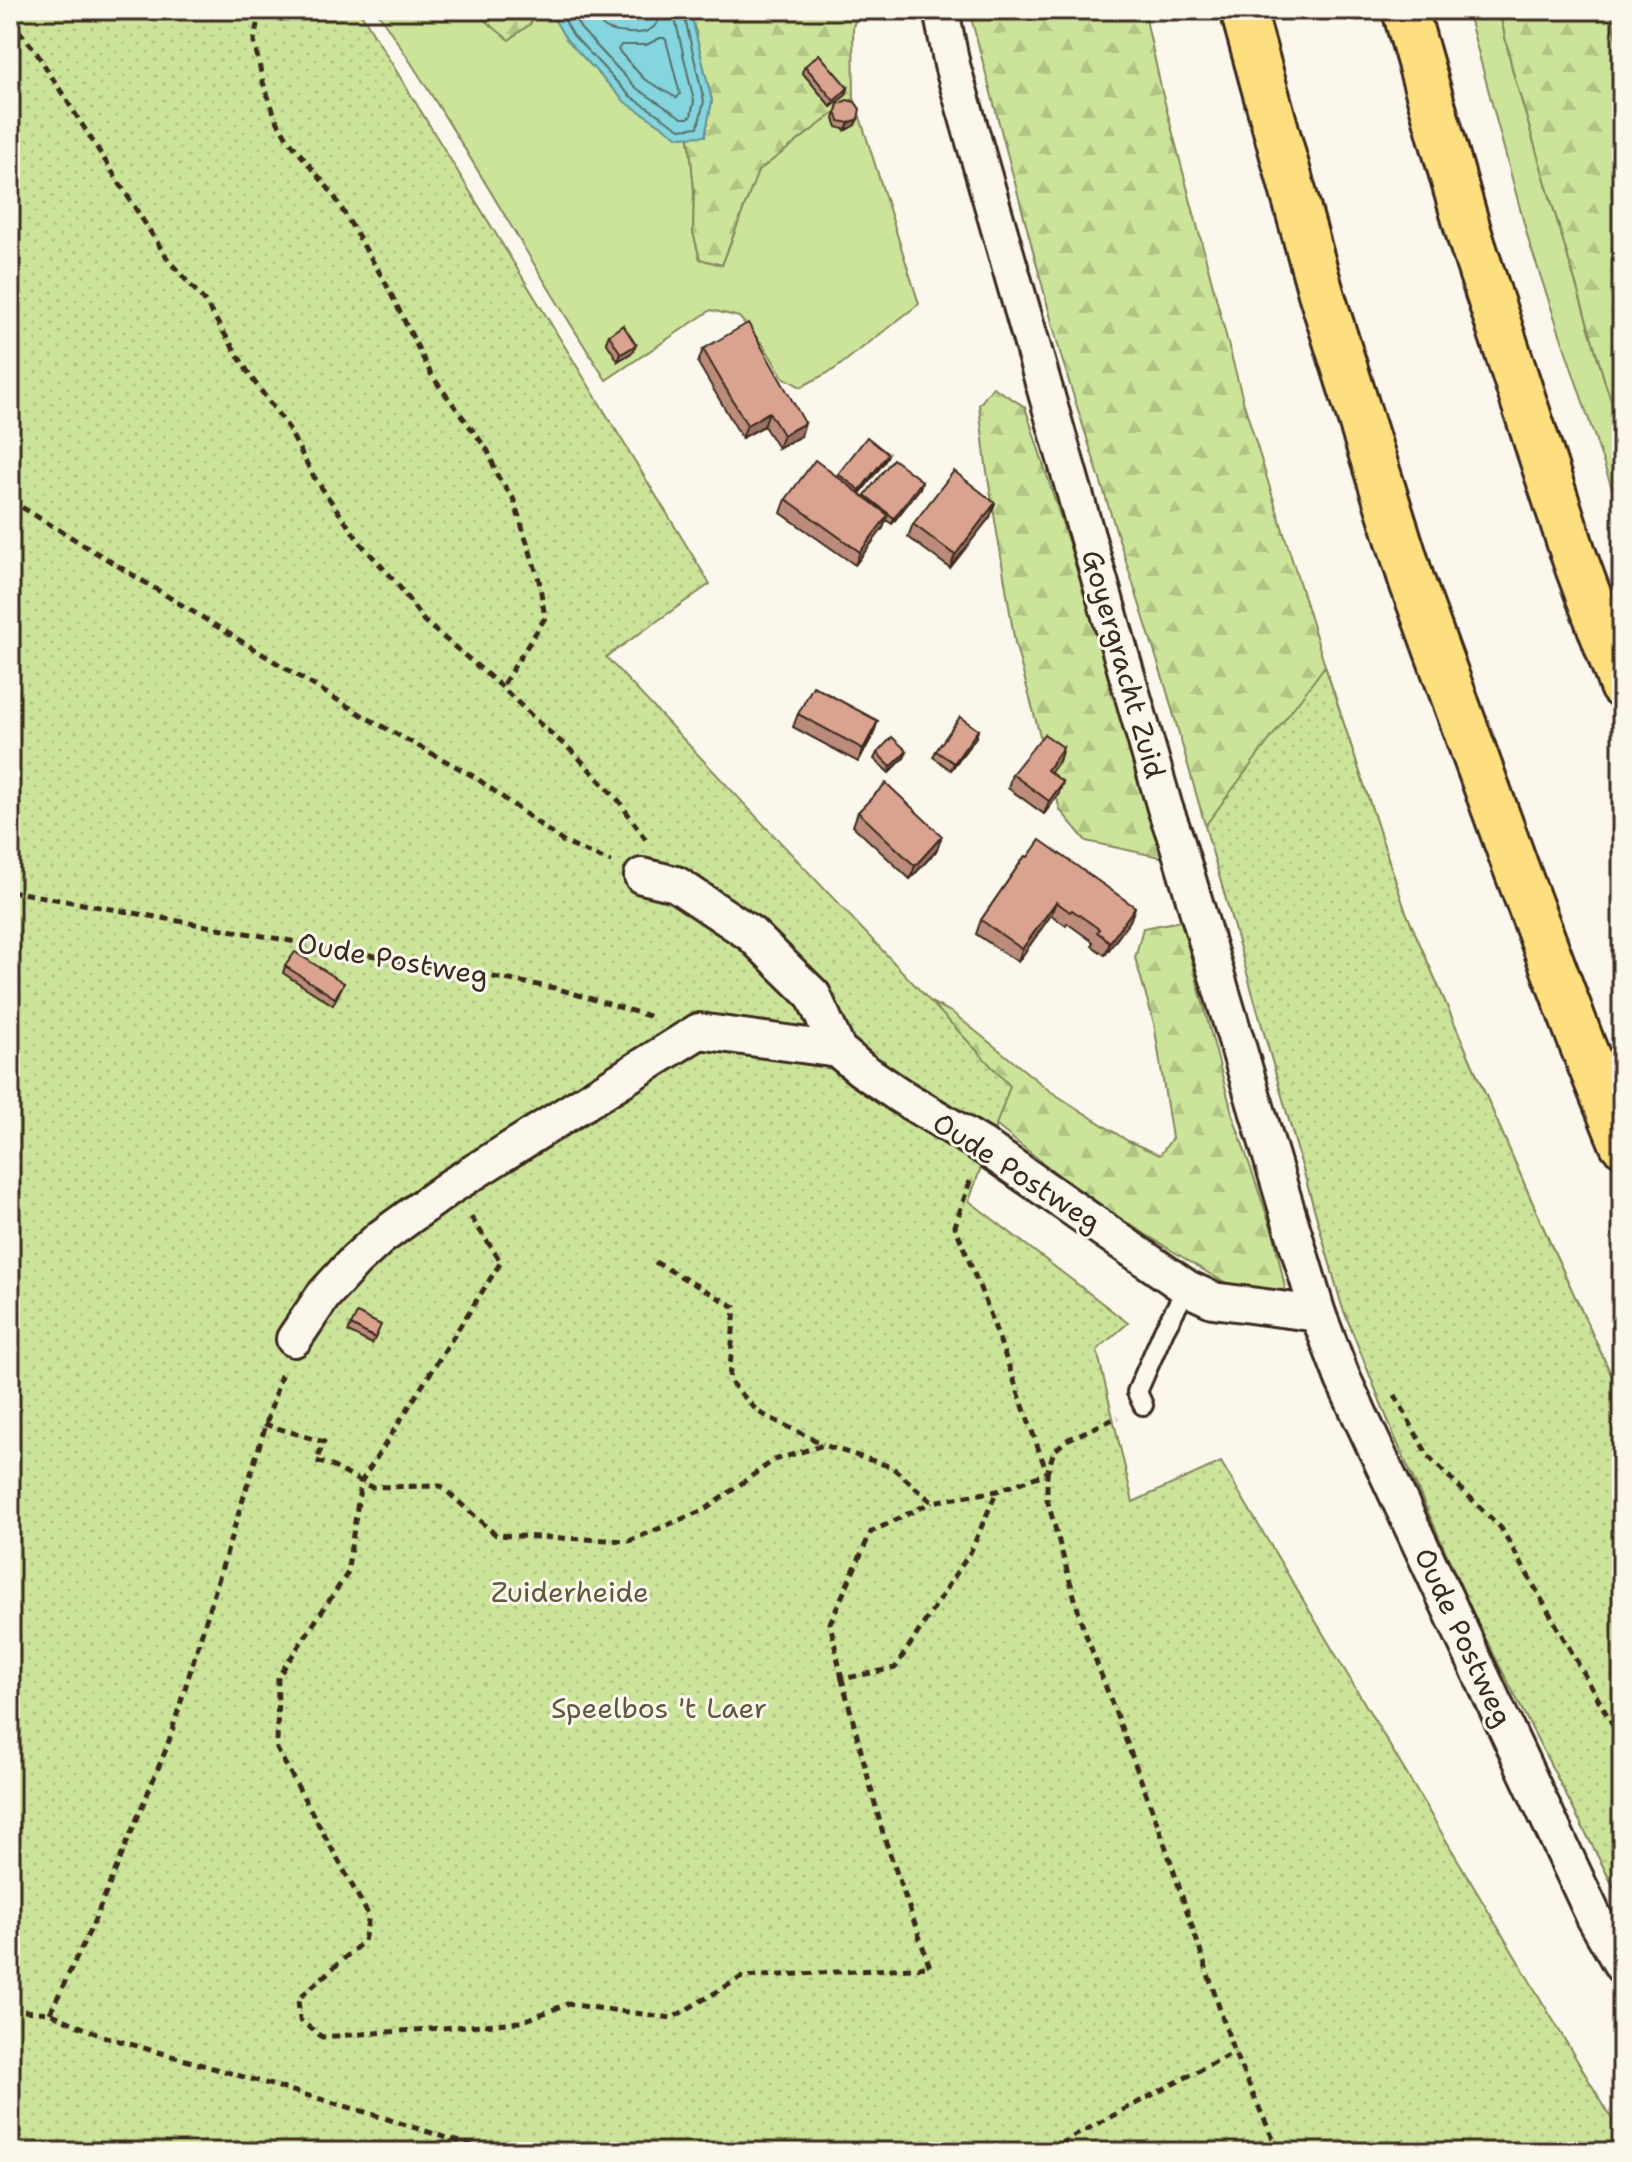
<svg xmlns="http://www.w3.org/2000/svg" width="1632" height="2162" viewBox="0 0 1632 2162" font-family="'Shantell Sans',sans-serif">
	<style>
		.grass { fill: #cce49a; stroke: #84875c; stroke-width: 2 }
		.forest { fill: url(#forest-firs); stroke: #84875c; stroke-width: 2 }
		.park { fill: url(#park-dots); stroke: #84875c; stroke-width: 2 }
		.water { fill: #84d5dd; stroke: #679191; stroke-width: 2 }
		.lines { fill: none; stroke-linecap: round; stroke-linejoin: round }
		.shore { stroke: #586e6a; stroke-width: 2 }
		.service-casing { stroke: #3b2a1e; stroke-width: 24 }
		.minor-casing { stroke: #3b2a1e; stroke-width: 40 }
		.motorway-casing { stroke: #3b2a1e; stroke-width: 50 }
		.path { stroke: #3b2a1e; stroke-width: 5; stroke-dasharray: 8 6; stroke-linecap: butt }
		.service { stroke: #fbf7ec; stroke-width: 18 }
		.minor { stroke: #fbf7ec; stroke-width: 34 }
		.motorway { stroke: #fddf80; stroke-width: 44 }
		.wall { fill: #bb8c7c; stroke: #3b2a1e; stroke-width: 2 }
		.shaded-wall { fill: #987265; stroke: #3b2a1e; stroke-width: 2 }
		.building { fill: #d9a390; stroke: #3b2a1e; stroke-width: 2 }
		.labels { text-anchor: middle; stroke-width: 6; stroke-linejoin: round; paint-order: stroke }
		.street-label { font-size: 28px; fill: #3b2a1e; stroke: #fbf7ec }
		.park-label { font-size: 28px; fill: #5f583d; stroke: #fbf7ec }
	</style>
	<defs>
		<pattern id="forest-firs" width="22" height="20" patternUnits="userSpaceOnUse" patternTransform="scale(2)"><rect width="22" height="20" fill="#cce49a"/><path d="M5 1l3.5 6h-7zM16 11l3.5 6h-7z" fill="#b0c484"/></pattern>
		<pattern id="park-dots" width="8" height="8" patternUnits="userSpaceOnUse" patternTransform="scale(2)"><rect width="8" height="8" fill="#cce49a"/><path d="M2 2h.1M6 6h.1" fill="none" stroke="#b0c484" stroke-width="1.8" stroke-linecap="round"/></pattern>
	</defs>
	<rect width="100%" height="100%" fill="#fbf7ec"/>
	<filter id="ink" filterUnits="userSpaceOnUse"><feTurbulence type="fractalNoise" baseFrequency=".0125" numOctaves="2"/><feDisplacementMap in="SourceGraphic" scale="16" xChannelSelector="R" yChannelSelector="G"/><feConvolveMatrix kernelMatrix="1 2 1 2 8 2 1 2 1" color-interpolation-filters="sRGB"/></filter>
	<g filter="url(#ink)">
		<!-- grass -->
		<g class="grass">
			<path d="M376 10H472L509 39 530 24 538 10H549L566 39 679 137 689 136 694 190 693 232 700 259 722 265 758 171 854 98 919 304 835 369 801 387 783 377 764 346 739 317 711 310 606 380C527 258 458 130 376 10Z"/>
			<polygon points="1467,10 1499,10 1513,72 1605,382 1622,434 1622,518 1529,242"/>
		</g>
		<!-- forest -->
		<g class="forest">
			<polygon points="472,10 538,10 530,24 509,40"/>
			<polygon points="690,10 859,10 853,27 854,98 758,171 722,265 700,259 693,232 694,190 689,136 705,135 712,101"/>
			<polygon points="969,10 1144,10 1162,92 1244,404 1325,666 1405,910 1551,1245 1622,1398 1622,1903 1477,1622 1396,1440 1342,1306 1166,688 1061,356"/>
			<polygon points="1499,10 1611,10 1622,65 1622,434 1605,382 1513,72"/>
			<polygon points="993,387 1025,407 1132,740 1164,858 1086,841 1060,810 1015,643 986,465 979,405"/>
			<polygon points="1181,921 1233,1116 1274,1236 1287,1297 1255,1298 1213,1276 1087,1198 962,1098 903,988 953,1013 1050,1091 1128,1141 1160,1155 1172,1138 1154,1023 1135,958 1143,928"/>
		</g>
		<!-- park -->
		<g class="park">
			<polygon points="10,10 359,10 710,584 606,657 1010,1086 969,1201 1128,1323 1097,1350 1133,1502 1221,1462 1622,2136 1622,2152 10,2152"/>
			<polygon points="1325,666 1405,910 1551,1245 1622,1398 1622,1903 1477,1622 1396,1440 1342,1306 1205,826"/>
		</g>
		<!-- water -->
		<polygon class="water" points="549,10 606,10 616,14 640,16 645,10 690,10 712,101 705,136 679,137 625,102 566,39"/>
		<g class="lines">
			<!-- shore -->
			<g class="shore">
				<polyline points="559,10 573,35 630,96 680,129 698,127 704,101 683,10"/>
				<polyline points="570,10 581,29 636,88 682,118 688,118 691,116 694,101 673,10"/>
				<path d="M596 10C597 30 612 32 629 33 646 34 659 30 661 10"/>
				<polygon points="660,38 664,38 666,40 680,94 677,98 644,79 618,50 621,45 646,45"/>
			</g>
			<!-- service casing -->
			<g class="service-casing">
				<polyline id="service" points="1143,1405 1137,1392 1164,1330 1187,1288"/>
			</g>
			<!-- minor casing -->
			<g class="minor-casing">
				<g id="minor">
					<polyline points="941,10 952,65 1165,808 1176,839 1318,1314 1343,1379 1594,1917 1622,1966"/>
					<polyline points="642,876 676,884 751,934 813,995 838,1050"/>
					<polyline points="294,1339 323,1296 355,1261 380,1238 450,1187 699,1031 838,1050 861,1069 902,1097 982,1145 1187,1288 1213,1300 1318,1314"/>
				</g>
			</g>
			<!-- motorway casing -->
			<g class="motorway-casing">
				<g id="motorway">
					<polyline points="1243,10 1321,293 1412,582 1516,868 1582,1044 1622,1143"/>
					<polyline points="1405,10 1470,237 1576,562 1622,686"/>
				</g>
			</g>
			<!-- path -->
			<g class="path">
				<polyline points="257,10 258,19 254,41 263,82 276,119 287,138 333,194 385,282 432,376 488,451 498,477 513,498 539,580 545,618 502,686"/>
				<polyline points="10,20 34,49 169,261 203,299 253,380 287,426 314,477 361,544 396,582 424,621 501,686 539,723 575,754 619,801 646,840"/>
				<polyline points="10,500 367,718 475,777 565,843 611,862"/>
				<polyline points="10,891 555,988 652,1017"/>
				<polyline points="970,1181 955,1226 988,1308 1047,1473 1047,1499 1082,1624 1161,1833 1234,2052 1279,2152"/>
				<polyline points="471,1217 501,1262 361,1482 347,1574 278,1677 277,1749 369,1916 364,1941 298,1999 300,2020 322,2037 521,2022 567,2004 672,2018 742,1977 930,1967 883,1834 842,1679 895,1668 971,1551 997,1491"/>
				<polyline points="655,1262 735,1307 729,1380 758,1412 823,1444"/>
				<polyline points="1395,1395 1428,1456 1501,1528 1622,1741"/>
				<polyline points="264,1424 324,1442 316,1461 332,1466 371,1487 441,1486 496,1535 629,1541 706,1509 774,1460 824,1445 892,1467 932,1502 997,1491 1047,1473 1054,1451 1067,1440 1118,1417"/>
				<polyline points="842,1679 830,1623 871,1532 932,1502"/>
				<polyline points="10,2010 50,2013 99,2035 365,2112 492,2152"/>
				<polyline points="50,2013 93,1924 167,1747 282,1372"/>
				<polyline points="1005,2152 1057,2145 1234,2052"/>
			</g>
			<!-- service -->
			<use href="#service" class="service"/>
			<!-- minor -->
			<use href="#minor" class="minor"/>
			<!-- motorway -->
			<use href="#motorway" class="motorway"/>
		</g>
		<!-- wall -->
		<g class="wall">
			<polygon points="805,66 848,88 846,95 831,107 802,72"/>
			<polygon points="838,104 855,125 846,130 837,127 834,119"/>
			<polygon points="609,335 633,352 618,361 606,342"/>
			<polygon points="703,349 801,436 778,448 764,426 742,438 698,363"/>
			<polygon points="888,454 885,461 860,494 864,497 865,495 922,481 920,488 892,524 886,520 883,528 855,565 781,513 786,499 837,477 838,474"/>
			<polygon points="990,517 950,568 908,537 913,524"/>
			<polygon points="798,714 873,735 858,762 793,727"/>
			<polygon points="978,730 976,737 951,770 933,757 936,751"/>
			<polygon points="1063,747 1059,761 1050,773 1063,782 1058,795 1044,814 1008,788 1012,774"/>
			<polygon points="907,751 904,758 889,773 874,759 877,753"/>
			<polygon points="858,812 937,850 910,879 853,826"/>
			<polygon points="1025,856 1135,907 1130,921 1105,955 1092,946 1093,942 1067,923 1066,926 1051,915 1018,962 976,934 981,920"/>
			<polygon points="285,966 344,983 333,1005 283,973"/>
			<polygon points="351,1325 378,1332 372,1344 348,1332"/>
		</g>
		<!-- shaded-wall -->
		<g class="shaded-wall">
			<polygon points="848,88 846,95 831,107 834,101"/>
			<polygon points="858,119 855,125 846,130 849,123"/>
			<polygon points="636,345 633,352 618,361 621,354"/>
			<polygon points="769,412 764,426 742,438 747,425"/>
			<polygon points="805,423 801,436 778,448 783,435"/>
			<polygon points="888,454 885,461 857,497 860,490"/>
			<polygon points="922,481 920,488 892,524 894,518"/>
			<polygon points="995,503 990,517 950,568 955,555"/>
			<polygon points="888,515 883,528 855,565 860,552"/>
			<polygon points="878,721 873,735 858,762 863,749"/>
			<polygon points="978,730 976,737 951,770 954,763"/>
			<polygon points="1063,747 1059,761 1042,784 1047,770"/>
			<polygon points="907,751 904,758 889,773 891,767"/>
			<polygon points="1063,782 1058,795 1044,814 1049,801"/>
			<polygon points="942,836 937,850 910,879 915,866"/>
			<polygon points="1056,902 1051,915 1018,962 1022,949"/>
			<polygon points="1135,907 1130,921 1105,955 1110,942"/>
		</g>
		<!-- building -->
		<g class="building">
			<polygon points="819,54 848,88 834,101 805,66"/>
			<polygon points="847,100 855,102 860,109 858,119 849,123 839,121 836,112 838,104"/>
			<polygon points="748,323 805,423 783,435 769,412 747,425 703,349"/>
			<polygon points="623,325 636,345 621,354 609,335"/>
			<polygon points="867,437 888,454 860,490 838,474"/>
			<polygon points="893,459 922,481 894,518 865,495"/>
			<polygon points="815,460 888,515 860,552 786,499"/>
			<polygon points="954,471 995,503 955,555 913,524"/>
			<polygon points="813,686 878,721 863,749 798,714"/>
			<polygon points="960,717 978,730 954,763 936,751"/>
			<polygon points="1044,734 1063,747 1047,770 1063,782 1049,801 1012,774"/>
			<polygon points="892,737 907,751 891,767 877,753"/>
			<polygon points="886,783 942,836 915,866 858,812"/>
			<polygon points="1040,840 1135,907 1110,942 1097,932 1099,929 1072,910 1070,912 1056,902 1022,949 981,920 1025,856 1028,857"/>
			<polygon points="295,952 344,983 335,998 285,966"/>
			<polygon points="357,1313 381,1325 375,1338 351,1325"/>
		</g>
	</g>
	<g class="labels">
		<!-- street labels -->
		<g class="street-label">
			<text transform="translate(1124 664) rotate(74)" y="10">Goyergracht Zuid</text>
			<text transform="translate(393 959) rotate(10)" y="10">Oude Postweg</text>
			<text transform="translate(1017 1172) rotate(33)" y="10">Oude Postweg</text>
			<text transform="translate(1464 1637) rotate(65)" y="10">Oude Postweg</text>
		</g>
		<!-- park labels -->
		<g class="park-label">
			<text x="570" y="1602">Zuiderheide</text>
			<text x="659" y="1718">Speelbos 't Laer</text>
		</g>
	</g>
	<!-- margin -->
	<rect width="1632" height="2162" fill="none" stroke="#fbf7ec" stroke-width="40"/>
	<rect x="20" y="20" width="1592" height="2122" fill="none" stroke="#3b2a1e" stroke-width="3" filter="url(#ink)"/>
</svg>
